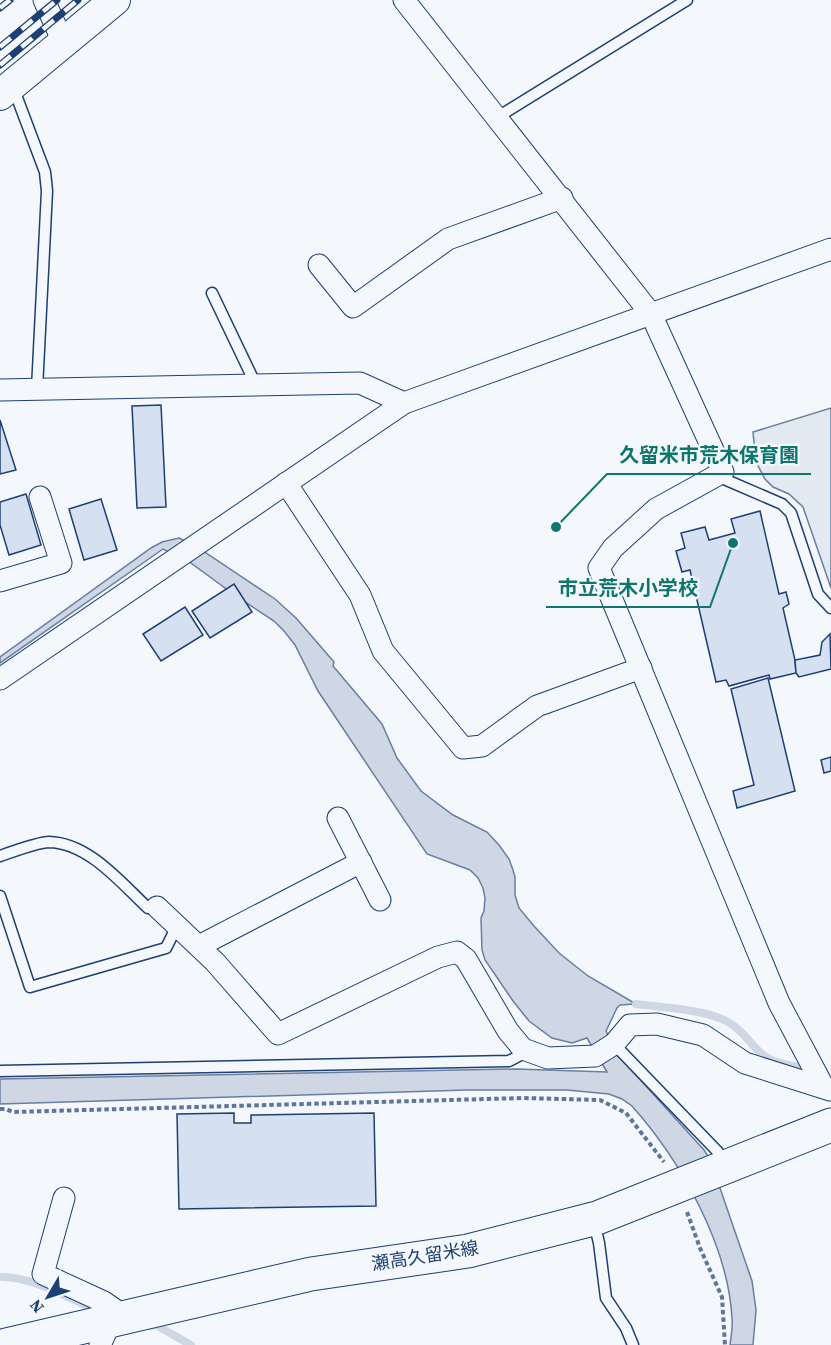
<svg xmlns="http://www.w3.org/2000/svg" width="831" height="1345" viewBox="0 0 831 1345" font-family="'Source Serif 4','Noto Sans JP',serif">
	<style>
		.green { fill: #e3e9f0; stroke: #687fa3; stroke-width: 1.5 }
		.water { fill: #cfd7e4; stroke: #687fa3; stroke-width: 1.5 }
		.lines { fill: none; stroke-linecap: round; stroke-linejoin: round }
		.stream { stroke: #cfd7e4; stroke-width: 8 }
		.building { fill: #d5e0f0; stroke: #1d3f73; stroke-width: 1.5 }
		.service-casing { stroke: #1d3f73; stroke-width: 13 }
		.minor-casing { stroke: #1d3f73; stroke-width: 23 }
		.secondary-casing { stroke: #1d3f73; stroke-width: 32 }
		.primary-casing { stroke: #1d3f73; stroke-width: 35 }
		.path { stroke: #5e769c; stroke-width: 4; stroke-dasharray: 4.5 3; stroke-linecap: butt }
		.service { stroke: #f4f7fb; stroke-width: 10 }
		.minor { stroke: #f4f7fb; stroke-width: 21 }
		.secondary { stroke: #f4f7fb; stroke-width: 30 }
		.primary { stroke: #f4f7fb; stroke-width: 33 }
		.rail-casing { stroke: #1d3f73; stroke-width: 7 }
		.rail { stroke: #f4f7fb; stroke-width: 4.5; stroke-dasharray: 14; stroke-linecap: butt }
		.labels { text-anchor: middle; stroke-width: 4.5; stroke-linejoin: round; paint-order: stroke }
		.street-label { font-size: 18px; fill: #1d3f73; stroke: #f4f7fb }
		.leader { fill: none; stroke: #0f766e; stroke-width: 2 }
		.callout-dot { fill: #0f766e; stroke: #f4f7fb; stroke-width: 2 }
		.callout-label { font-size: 20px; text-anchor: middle; font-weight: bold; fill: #0f766e; stroke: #f4f7fb; stroke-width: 4.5; stroke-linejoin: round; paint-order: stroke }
	</style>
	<rect width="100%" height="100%" fill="#f4f7fb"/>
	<!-- green -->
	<polygon class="green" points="831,408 831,588 803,507 789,494 773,487 765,479 756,462 753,432"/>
	<!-- water -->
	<path class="water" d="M179 538 200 549 275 599 296 618 334 662 333 666 382 724 397 758 421 791 453 815 487 832 499 845 509 859 513 870 515 877V895L519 908 534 926 559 953 588 976 636 1004 620 1005 617 1008 606 1031 616 1053 704 1150 710 1159 752 1281 756 1310 753 1345H730C731 1336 733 1327 732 1318 728 1244 680 1160 632 1106L622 1099 609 1094 567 1090H467L0 1104V1079L516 1069 607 1072 587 1038 572 1043 552 1038 529 1021 513 1001 485 960 482 950 481 918 484 911 485 898 483 888 478 878 470 870 427 854 318 691 295 645 284 631 274 621 236 596 188 561 163 549 0 663V657L151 548 162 542Z"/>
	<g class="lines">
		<!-- stream -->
		<g class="stream">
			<path d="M636 1004C664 1008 704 1009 728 1022 743 1030 750 1044 762 1054 773 1064 793 1065 806 1069"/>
			<path d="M0 1277C31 1276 63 1296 92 1308"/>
			<polyline points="149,1326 156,1325 191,1345"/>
		</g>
	</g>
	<!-- building -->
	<g class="building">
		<polygon points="161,405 166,507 137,508 132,406"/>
		<polygon points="0,420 16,470 0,474"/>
		<polygon points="26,494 41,545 9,555 0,525 0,502"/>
		<polygon points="101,499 117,550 84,560 69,509"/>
		<polygon points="760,511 779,594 786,592 789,604 783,608 795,660 796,673 770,679 769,675 729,686 726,680 716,682 690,570 682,572 676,551 685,548 681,533 705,527 709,540 735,533 731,519"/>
		<polygon points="234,584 252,612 210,638 192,611"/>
		<polygon points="185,607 203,635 161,661 143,634"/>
		<polygon points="830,634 831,669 799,677 796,673 795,660 820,655 822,642"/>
		<polygon points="768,678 795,791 737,808 733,791 754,785 731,689"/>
		<polygon points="831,757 831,771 824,773 821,760"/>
		<polygon points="234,1113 234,1123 251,1123 251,1115 374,1113 376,1206 179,1209 177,1114"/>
	</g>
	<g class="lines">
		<!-- service casing -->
		<g class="service-casing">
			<g id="service">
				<polyline points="13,87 45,172 47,191 37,389"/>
				<polyline points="496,118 687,0"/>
				<polyline points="212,293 256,385"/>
				<polyline points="717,476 782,504 791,513 818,594 831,608"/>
				<path d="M0 856C12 852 38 842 49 842 89 843 121 883 148 908L157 907"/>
				<polyline points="0,896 30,987 166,948 177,926"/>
				<polyline points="614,1044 718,1152"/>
				<polyline points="0,1071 509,1061 528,1051"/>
				<polyline points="594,1222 599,1243 606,1298 626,1328 633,1345"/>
			</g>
		</g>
		<!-- minor casing -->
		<g class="minor-casing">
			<g id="minor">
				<polyline points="44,0 63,42"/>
				<polyline points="404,0 651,314 723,472 656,509 613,548 599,568 779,1003 823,1086"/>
				<polyline points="319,265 353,307 448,239 562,198"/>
				<polyline points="0,390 360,383 404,403"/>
				<polyline points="286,483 360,595 383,651 463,748 482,746 537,706 641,668"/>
				<polyline points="0,581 61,563 40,497"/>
				<polyline points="0,679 404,403 831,249"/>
				<polyline points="338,818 380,900"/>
				<polyline points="157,907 215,962 278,1034 438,957 457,952 466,959 508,1031 523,1049 548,1058 595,1056 614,1044 630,1025 657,1024 703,1035 745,1063 830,1090"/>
				<polyline points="199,946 361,862"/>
				<polyline points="64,1198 43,1274 104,1302 124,1316"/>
				<polyline points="100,1345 112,1319"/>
			</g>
		</g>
		<!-- secondary casing -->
		<g class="secondary-casing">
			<polyline id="secondary" points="0,95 115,0"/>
		</g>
		<!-- primary casing -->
		<g class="primary-casing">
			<polyline id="primary" points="6,1345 311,1274 468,1251 597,1218 831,1125"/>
		</g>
		<!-- path -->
		<g class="path">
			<polyline points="0,1109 6,1109 13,1112 523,1098 600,1100 626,1113 664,1162"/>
			<polyline points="687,1212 700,1248 722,1297 725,1345"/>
		</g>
		<!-- service -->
		<use href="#service" class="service"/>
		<!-- minor -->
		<use href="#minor" class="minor"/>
		<!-- secondary -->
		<use href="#secondary" class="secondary"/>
		<!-- primary -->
		<use href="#primary" class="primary"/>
		<!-- rail casing -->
		<g class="rail-casing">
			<g id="rail">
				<polyline points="0,8 10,0"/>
				<polyline points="0,47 57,0"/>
				<polyline points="0,65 78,0"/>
			</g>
		</g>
		<!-- rail -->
		<use href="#rail" class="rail"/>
	</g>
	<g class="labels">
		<!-- street labels -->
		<g class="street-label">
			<text transform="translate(425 1256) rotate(-9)" y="6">瀬高久留米線</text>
		</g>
	</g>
	<!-- callouts -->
	<path class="leader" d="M556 527L607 474H811M733 543L710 607H546"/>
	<g class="callout-dot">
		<circle cx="556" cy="527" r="6"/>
		<circle cx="733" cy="543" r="6"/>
	</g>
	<g class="callout-label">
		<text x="709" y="462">久留米市荒木保育園</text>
		<text x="628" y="595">市立荒木小学校</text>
	</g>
	<!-- north arrow -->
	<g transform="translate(48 1297) rotate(231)" stroke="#f4f7fb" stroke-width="4.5" paint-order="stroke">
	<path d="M0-4.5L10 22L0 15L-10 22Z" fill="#1d3f73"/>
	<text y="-9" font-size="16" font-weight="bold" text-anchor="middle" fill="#1d3f73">N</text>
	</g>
</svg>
